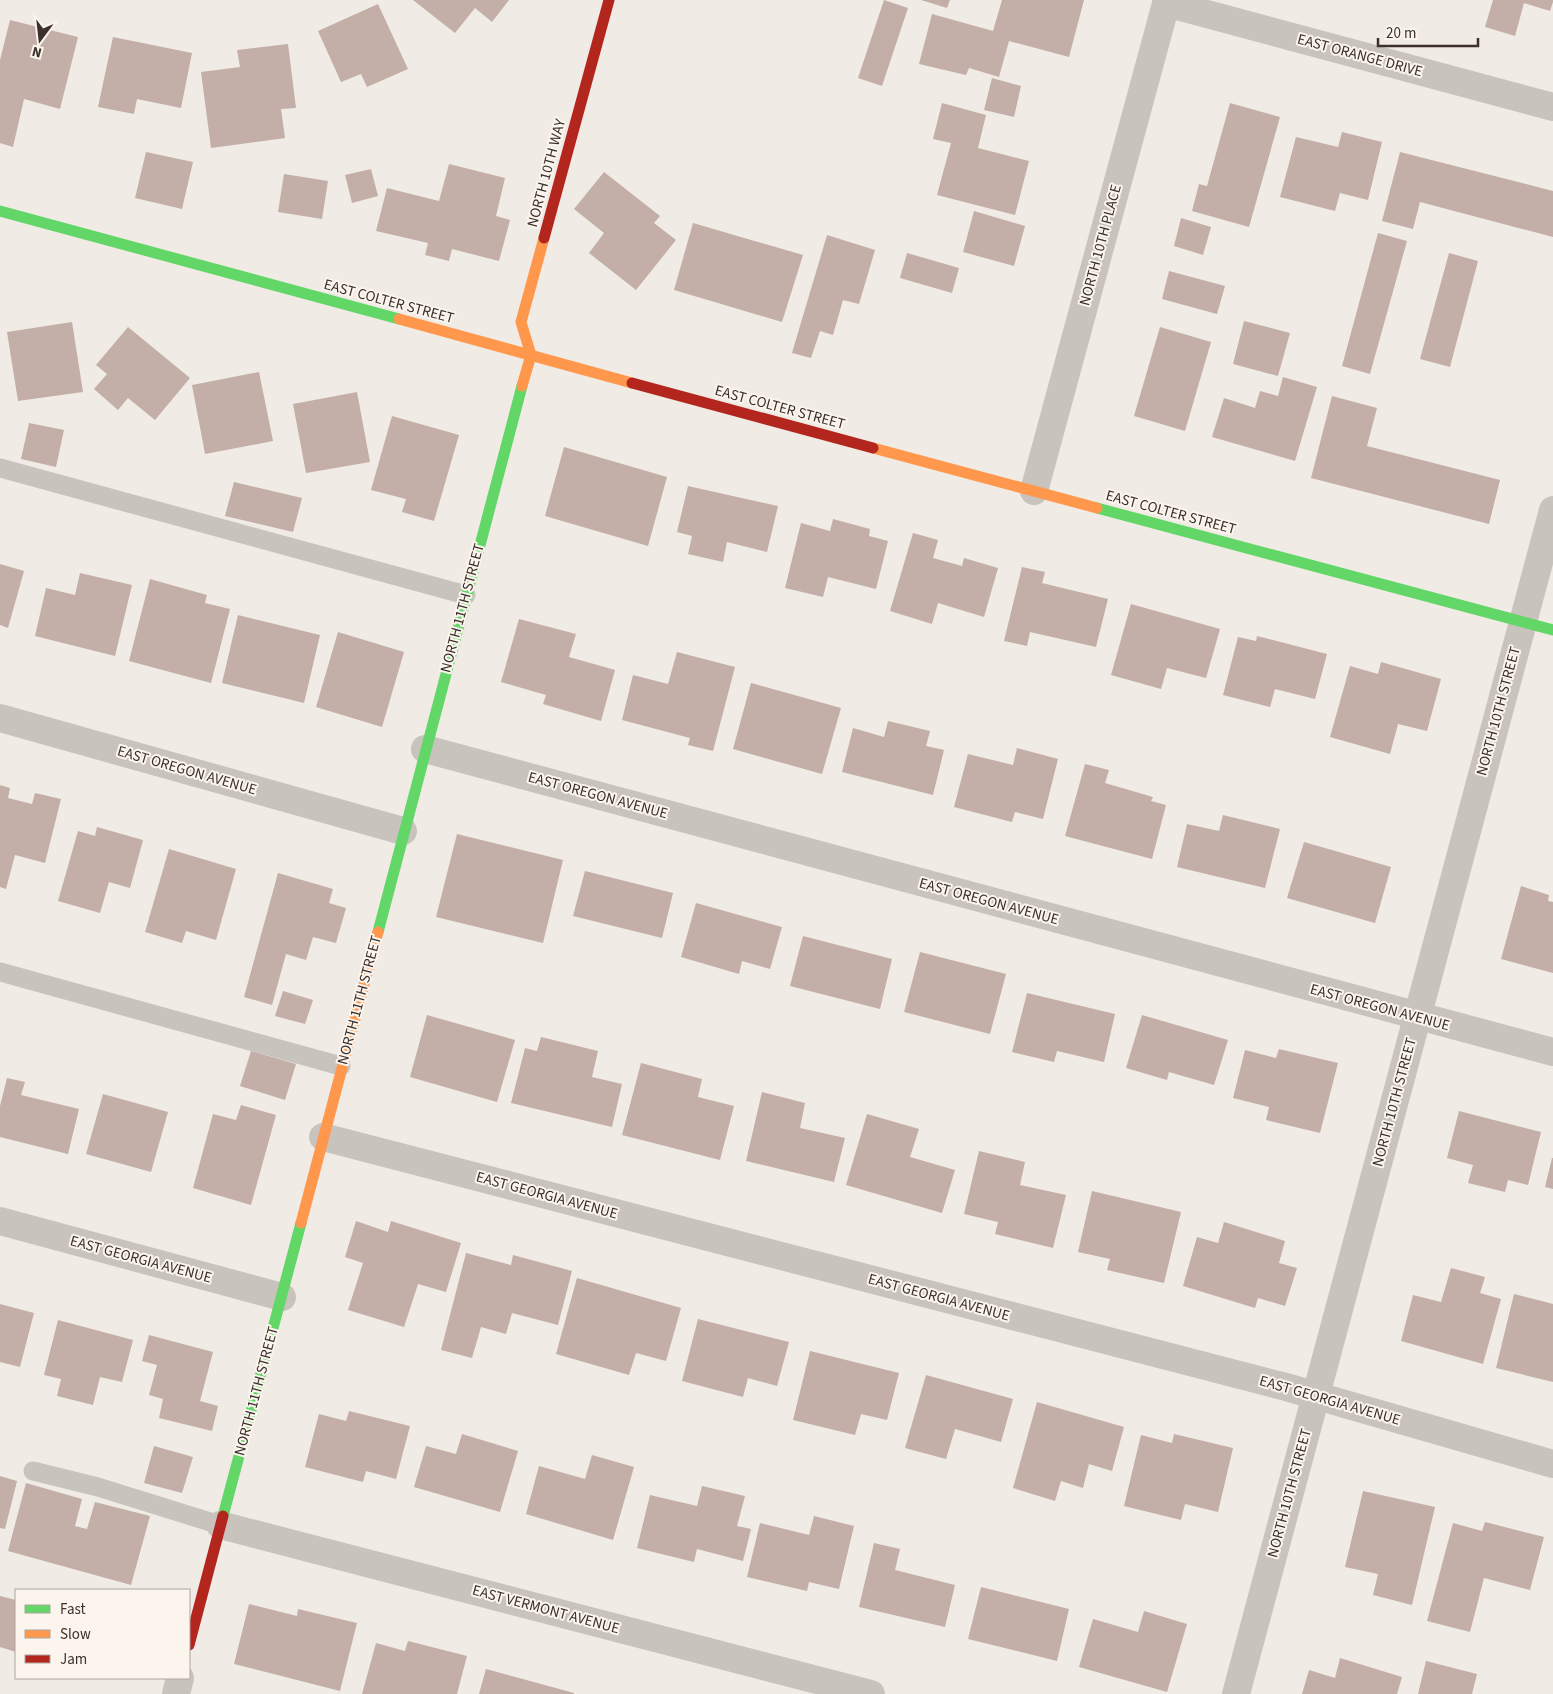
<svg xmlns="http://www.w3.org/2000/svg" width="1553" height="1694" viewBox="0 0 1553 1694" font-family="'Source Sans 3',sans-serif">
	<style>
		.building { fill: #c3afa7 }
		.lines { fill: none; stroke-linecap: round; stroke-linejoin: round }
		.lane { stroke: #c9c3be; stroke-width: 19 }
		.street { stroke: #c9c3be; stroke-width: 28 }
		.fast { stroke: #63d668; stroke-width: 11 }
		.slow { stroke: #ff974d; stroke-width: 11 }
		.jam { stroke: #b3261e; stroke-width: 11 }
		.labels { text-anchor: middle; stroke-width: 4; stroke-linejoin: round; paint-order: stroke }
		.street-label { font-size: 15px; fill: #3b302b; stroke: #fbf5ee }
	</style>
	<rect width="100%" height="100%" fill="#f0ebe5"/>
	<!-- building -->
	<g class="building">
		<polygon points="413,0 509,0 492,22 475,8 455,33"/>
		<polygon points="884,0 908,8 882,86 858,78"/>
		<polygon points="921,0 950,0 947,8"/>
		<polygon points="1002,0 1084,0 1069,57 1009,41 999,77 969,68 966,75 919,64 932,14 993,31"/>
		<polygon points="1493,0 1553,0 1553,2 1550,11 1524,3 1515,36 1485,27"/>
		<polygon points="378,4 408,69 367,87 361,74 341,82 318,31"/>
		<polygon points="10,20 78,37 60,109 24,99 13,147 0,143 0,60"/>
		<polygon points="113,37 192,53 181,108 137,99 134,114 98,107"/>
		<polygon points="288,44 296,108 281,109 285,138 211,148 201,72 240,67 237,50"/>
		<polygon points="992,78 1021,86 1014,117 984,110"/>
		<polygon points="942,103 986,115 978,148 1029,161 1015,215 937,195 951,143 933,139"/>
		<polygon points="1230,103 1280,117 1249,227 1192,211 1199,184 1207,186"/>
		<polygon points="1342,132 1382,142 1368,200 1340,193 1335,211 1280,197 1296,137 1338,147"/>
		<polygon points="146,152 193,162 182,209 135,198"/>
		<polygon points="1400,152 1553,191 1553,237 1420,202 1413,229 1382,221"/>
		<polygon points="449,164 505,178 496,216 510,220 499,261 452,249 449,261 425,255 428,243 376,231 387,188 439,201"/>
		<polygon points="371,169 378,196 352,203 345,175"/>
		<polygon points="604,172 660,216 654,223 676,240 636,290 589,253 604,233 574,209"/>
		<polygon points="284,174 328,181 322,219 278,212"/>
		<polygon points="974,211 1025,226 1014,266 963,252"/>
		<polygon points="1181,218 1211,227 1203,255 1174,246"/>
		<polygon points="693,223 803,255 782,322 674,290"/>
		<polygon points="1378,233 1407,241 1370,374 1342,366"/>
		<polygon points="827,235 875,250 859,304 843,300 833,335 820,331 811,358 792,353"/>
		<polygon points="907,253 959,268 952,293 900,278"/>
		<polygon points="1449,253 1478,261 1450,367 1420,359"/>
		<polygon points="1169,271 1225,286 1217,314 1162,299"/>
		<polygon points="1244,321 1290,333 1278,376 1233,364"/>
		<polygon points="72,322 83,392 18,401 7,332"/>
		<polygon points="128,327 190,378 155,420 128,398 118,410 94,389 107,374 96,365"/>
		<polygon points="1160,327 1211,342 1185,431 1134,416"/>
		<polygon points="259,372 273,441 205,454 192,385"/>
		<polygon points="1283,377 1317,387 1295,461 1212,437 1224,398 1255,408 1260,391 1278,396"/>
		<polygon points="357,392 370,462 306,473 293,404"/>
		<polygon points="1332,396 1377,408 1367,446 1500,480 1489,524 1311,478"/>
		<polygon points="392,416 459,435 434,521 402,512 406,499 371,490"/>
		<polygon points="29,423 64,430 56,467 21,459"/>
		<polygon points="564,447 667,477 648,546 545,516"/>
		<polygon points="234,482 302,498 293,532 225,516"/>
		<polygon points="688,486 778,506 767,552 727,542 723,562 688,554 692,536 677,532"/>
		<polygon points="833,519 870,529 869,536 888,541 876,589 828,577 823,597 785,588 801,523 830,531"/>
		<polygon points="913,533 938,540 933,558 962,566 964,558 998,568 984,617 938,603 932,624 890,611"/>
		<polygon points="0,564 24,571 8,628 0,625"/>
		<polygon points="1022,567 1045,572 1042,583 1108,599 1096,647 1030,632 1027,646 1004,641"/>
		<polygon points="80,573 132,585 115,656 35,636 46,588 75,595"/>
		<polygon points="150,579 207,595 205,603 230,609 211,683 129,661"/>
		<polygon points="1131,604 1220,629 1206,678 1167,668 1161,689 1111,675"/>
		<polygon points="238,615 320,635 304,703 222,683"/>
		<polygon points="519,619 576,634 569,657 615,670 601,721 543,704 546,695 501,682"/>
		<polygon points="338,632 404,652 382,727 316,707"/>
		<polygon points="1257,636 1327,654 1315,699 1275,689 1270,707 1223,695 1238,637 1256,641"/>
		<polygon points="677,652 735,667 713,751 688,745 690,738 622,720 633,675 668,684"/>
		<polygon points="1381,662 1441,679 1427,731 1398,724 1390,754 1330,737 1350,666 1378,674"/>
		<polygon points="751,683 841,708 822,774 733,749"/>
		<polygon points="888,721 930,731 926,746 944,750 933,795 842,772 853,728 884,737"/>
		<polygon points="1017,748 1058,759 1043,819 1015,812 1012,822 954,807 968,754 1013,765"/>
		<polygon points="1085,764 1109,770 1105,783 1153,797 1151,801 1166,805 1152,859 1065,836"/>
		<polygon points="0,785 10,788 8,798 32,804 35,793 61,799 45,863 15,855 6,889 0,887"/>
		<polygon points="1223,815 1280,829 1265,888 1177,867 1187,824 1219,831"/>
		<polygon points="97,827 143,840 130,888 109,882 100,913 58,901 78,831 95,836"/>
		<polygon points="457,834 563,860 543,943 436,917"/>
		<polygon points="1304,842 1391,867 1375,923 1287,898"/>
		<polygon points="169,849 236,869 216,940 186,931 182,943 145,932"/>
		<polygon points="585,871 673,893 662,938 573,916"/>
		<polygon points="278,873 333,889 329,903 346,908 336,943 313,937 306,960 286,954 272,1005 244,997"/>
		<polygon points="1521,886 1549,895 1548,901 1553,902 1553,973 1501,959"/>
		<polygon points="696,903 782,927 770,969 742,961 739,974 681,957"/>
		<polygon points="803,936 892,959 880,1009 790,986"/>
		<polygon points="920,952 1006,974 990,1034 904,1012"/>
		<polygon points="283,991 313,1000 305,1024 275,1016"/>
		<polygon points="1027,993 1115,1014 1104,1062 1057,1051 1054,1062 1012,1052"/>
		<polygon points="427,1015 515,1040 497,1102 410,1077"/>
		<polygon points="1142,1015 1228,1040 1214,1085 1169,1072 1167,1080 1126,1068"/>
		<polygon points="541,1037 598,1051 592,1077 622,1084 612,1127 511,1103 525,1048 537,1051"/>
		<polygon points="1279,1049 1338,1063 1320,1133 1266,1120 1269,1107 1233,1098 1245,1050 1276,1058"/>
		<polygon points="251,1051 296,1064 285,1100 240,1086"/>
		<polygon points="641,1063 702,1079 698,1097 734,1106 720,1160 622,1135"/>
		<polygon points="7,1078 25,1082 21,1095 79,1109 68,1154 0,1137 0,1106"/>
		<polygon points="762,1092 805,1103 800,1128 845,1138 834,1182 746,1161"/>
		<polygon points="103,1094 168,1112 151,1172 86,1154"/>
		<polygon points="241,1105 276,1115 251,1205 193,1188 213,1114 236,1120"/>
		<polygon points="1459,1111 1541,1132 1528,1185 1508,1180 1505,1192 1468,1183 1473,1165 1447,1158"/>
		<polygon points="867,1114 919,1129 910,1157 955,1170 942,1213 846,1185"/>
		<polygon points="979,1151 1025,1162 1020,1185 1066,1195 1053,1248 995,1234 998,1222 964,1214"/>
		<polygon points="1552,1158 1553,1158 1553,1189 1545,1187"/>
		<polygon points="1092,1191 1181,1212 1164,1283 1107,1270 1110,1259 1078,1252"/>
		<polygon points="356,1221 388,1232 391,1221 461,1243 446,1292 418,1284 404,1327 348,1310 363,1263 345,1257"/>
		<polygon points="1224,1222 1285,1241 1279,1263 1297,1268 1285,1306 1258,1298 1255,1308 1183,1286 1197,1237 1218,1243"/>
		<polygon points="466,1253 511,1265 513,1255 572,1271 558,1325 512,1313 506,1334 481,1327 472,1358 441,1350"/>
		<polygon points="1451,1268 1485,1277 1480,1293 1501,1299 1483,1364 1401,1341 1413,1295 1441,1302"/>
		<polygon points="577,1278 681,1308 666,1361 636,1353 629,1375 556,1354"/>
		<polygon points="1514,1294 1553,1304 1553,1382 1496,1368"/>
		<polygon points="0,1304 34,1313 20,1367 0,1362"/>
		<polygon points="698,1319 789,1342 777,1386 748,1378 743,1397 682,1381"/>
		<polygon points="58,1320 133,1340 122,1382 100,1377 93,1405 57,1396 61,1379 44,1375"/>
		<polygon points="149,1335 213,1352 200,1401 218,1406 212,1431 159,1418 163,1399 149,1395 157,1365 142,1361"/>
		<polygon points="810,1351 899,1373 887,1420 861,1414 855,1435 793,1420"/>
		<polygon points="926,1375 1013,1399 1001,1442 955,1429 946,1459 905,1448"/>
		<polygon points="1037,1402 1124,1427 1112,1471 1089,1464 1083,1488 1061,1481 1055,1501 1013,1488"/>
		<polygon points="349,1411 410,1426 396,1479 366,1471 363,1482 305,1467 319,1414 346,1421"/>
		<polygon points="462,1434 518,1451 500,1512 414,1487 426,1446 456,1454"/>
		<polygon points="1174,1434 1233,1448 1218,1512 1185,1504 1181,1520 1124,1506 1141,1435 1172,1443"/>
		<polygon points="154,1446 193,1457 182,1493 144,1483"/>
		<polygon points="592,1455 634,1467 613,1540 526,1514 539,1466 585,1479"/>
		<polygon points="0,1476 17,1481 5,1529 0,1528"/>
		<polygon points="26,1483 82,1499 75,1526 87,1529 95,1502 150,1516 131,1585 8,1551"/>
		<polygon points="702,1486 745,1496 737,1526 751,1529 743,1561 697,1549 694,1562 637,1548 650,1495 697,1506"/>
		<polygon points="1363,1491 1435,1507 1412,1605 1373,1595 1378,1574 1345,1567"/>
		<polygon points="814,1516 854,1526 839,1589 809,1582 807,1591 747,1577 760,1523 809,1535"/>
		<polygon points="1485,1522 1544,1537 1530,1590 1484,1578 1470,1632 1427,1621 1453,1523 1482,1531"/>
		<polygon points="874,1543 900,1549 895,1570 955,1585 945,1627 859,1607"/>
		<polygon points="981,1587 1069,1609 1057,1661 968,1639"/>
		<polygon points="0,1596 16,1600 16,1652 0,1647"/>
		<polygon points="249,1604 297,1616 298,1609 357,1623 340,1691 234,1664"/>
		<polygon points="1144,1611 1187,1624 1167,1692 1079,1667 1093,1619 1138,1632"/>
		<polygon points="408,1641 467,1656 457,1694 362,1694 376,1643 405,1651"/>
		<polygon points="1340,1658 1402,1677 1397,1694 1302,1694 1309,1670 1335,1678"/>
		<polygon points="1426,1661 1477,1674 1472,1694 1418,1694"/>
		<polygon points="486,1669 574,1693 574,1694 479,1694"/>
	</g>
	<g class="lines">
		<!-- lane -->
		<g class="lane">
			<polyline points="0,468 466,595"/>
			<polyline points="0,972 341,1066"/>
			<polyline points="33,1471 98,1487 220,1525"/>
		</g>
		<!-- street -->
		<g class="street">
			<polyline points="1166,3 1553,107"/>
			<polyline points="1034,491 1167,0"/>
			<polyline points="0,718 403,831"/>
			<polyline points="425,749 1553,1052"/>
			<polyline points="323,1137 1286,1387 1553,1464"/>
			<polyline points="0,1221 282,1297"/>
			<polyline points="220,1525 871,1694"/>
			<polyline points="176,1694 180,1678"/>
			<polyline points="1236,1694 1553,510"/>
		</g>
		<!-- fast -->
		<g class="fast">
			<polyline points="0,211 399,319"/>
			<polyline points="1097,508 1553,630"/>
			<polyline points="378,932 522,386"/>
			<polyline points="223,1516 301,1223"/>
		</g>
		<!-- slow -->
		<g class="slow">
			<polyline points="399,319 632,383"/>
			<polyline points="522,386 531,355 521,322 544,238"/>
			<polyline points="873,448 1097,508"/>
			<polyline points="301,1223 378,932"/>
		</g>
		<!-- jam -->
		<g class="jam">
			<polyline points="544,238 609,0"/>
			<polyline points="632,383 873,448"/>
			<polyline points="189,1645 223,1516"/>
		</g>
	</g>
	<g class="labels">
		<!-- street labels -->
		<g class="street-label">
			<text transform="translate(1360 55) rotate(15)" y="5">EAST ORANGE DRIVE</text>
			<text transform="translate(546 173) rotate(-75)" y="5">NORTH 10TH WAY</text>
			<text transform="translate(1100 245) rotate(-75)" y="5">NORTH 10TH PLACE</text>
			<text transform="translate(389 301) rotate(15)" y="5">EAST COLTER STREET</text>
			<text transform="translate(780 407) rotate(15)" y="5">EAST COLTER STREET</text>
			<text transform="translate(1171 512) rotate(15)" y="5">EAST COLTER STREET</text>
			<text transform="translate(462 608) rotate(-75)" y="5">NORTH 11TH STREET</text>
			<text transform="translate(1498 711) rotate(-75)" y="5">NORTH 10TH STREET</text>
			<text transform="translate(187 770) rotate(16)" y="5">EAST OREGON AVENUE</text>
			<text transform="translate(598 795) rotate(15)" y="5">EAST OREGON AVENUE</text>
			<text transform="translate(989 901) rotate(15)" y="5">EAST OREGON AVENUE</text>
			<text transform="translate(359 1000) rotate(-75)" y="5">NORTH 11TH STREET</text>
			<text transform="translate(1380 1007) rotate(15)" y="5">EAST OREGON AVENUE</text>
			<text transform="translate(1394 1102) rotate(-75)" y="5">NORTH 10TH STREET</text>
			<text transform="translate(547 1195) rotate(15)" y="5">EAST GEORGIA AVENUE</text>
			<text transform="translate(141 1259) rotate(15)" y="5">EAST GEORGIA AVENUE</text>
			<text transform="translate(939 1297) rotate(15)" y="5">EAST GEORGIA AVENUE</text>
			<text transform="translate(256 1391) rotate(-75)" y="5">NORTH 11TH STREET</text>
			<text transform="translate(1330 1400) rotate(16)" y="5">EAST GEORGIA AVENUE</text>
			<text transform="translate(1289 1493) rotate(-75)" y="5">NORTH 10TH STREET</text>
			<text transform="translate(546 1609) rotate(15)" y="5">EAST VERMONT AVENUE</text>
		</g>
	</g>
	<!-- legend -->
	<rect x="15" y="1589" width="175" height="90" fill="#fbf5ee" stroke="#aea6a0"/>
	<rect x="25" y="1605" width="25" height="8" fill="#63d668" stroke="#aea6a0"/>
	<text x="60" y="1614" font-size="15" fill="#3b302b">Fast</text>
	<rect x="25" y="1630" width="25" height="8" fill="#ff974d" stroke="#aea6a0"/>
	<text x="60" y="1639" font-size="15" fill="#3b302b">Slow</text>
	<rect x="25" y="1655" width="25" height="8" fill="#b3261e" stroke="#aea6a0"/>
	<text x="60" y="1664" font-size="15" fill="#3b302b">Jam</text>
	<!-- north arrow -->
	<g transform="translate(40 40) rotate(195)" stroke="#fbf5ee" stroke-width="4" paint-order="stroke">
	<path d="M0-4L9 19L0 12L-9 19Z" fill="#3b302b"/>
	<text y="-8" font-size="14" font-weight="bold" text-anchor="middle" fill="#3b302b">N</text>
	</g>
	<!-- scale -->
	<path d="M1378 38v8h100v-8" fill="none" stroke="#3b302b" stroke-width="2.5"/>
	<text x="1386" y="38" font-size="15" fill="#3b302b" stroke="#fbf5ee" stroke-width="4" paint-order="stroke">20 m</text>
</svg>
